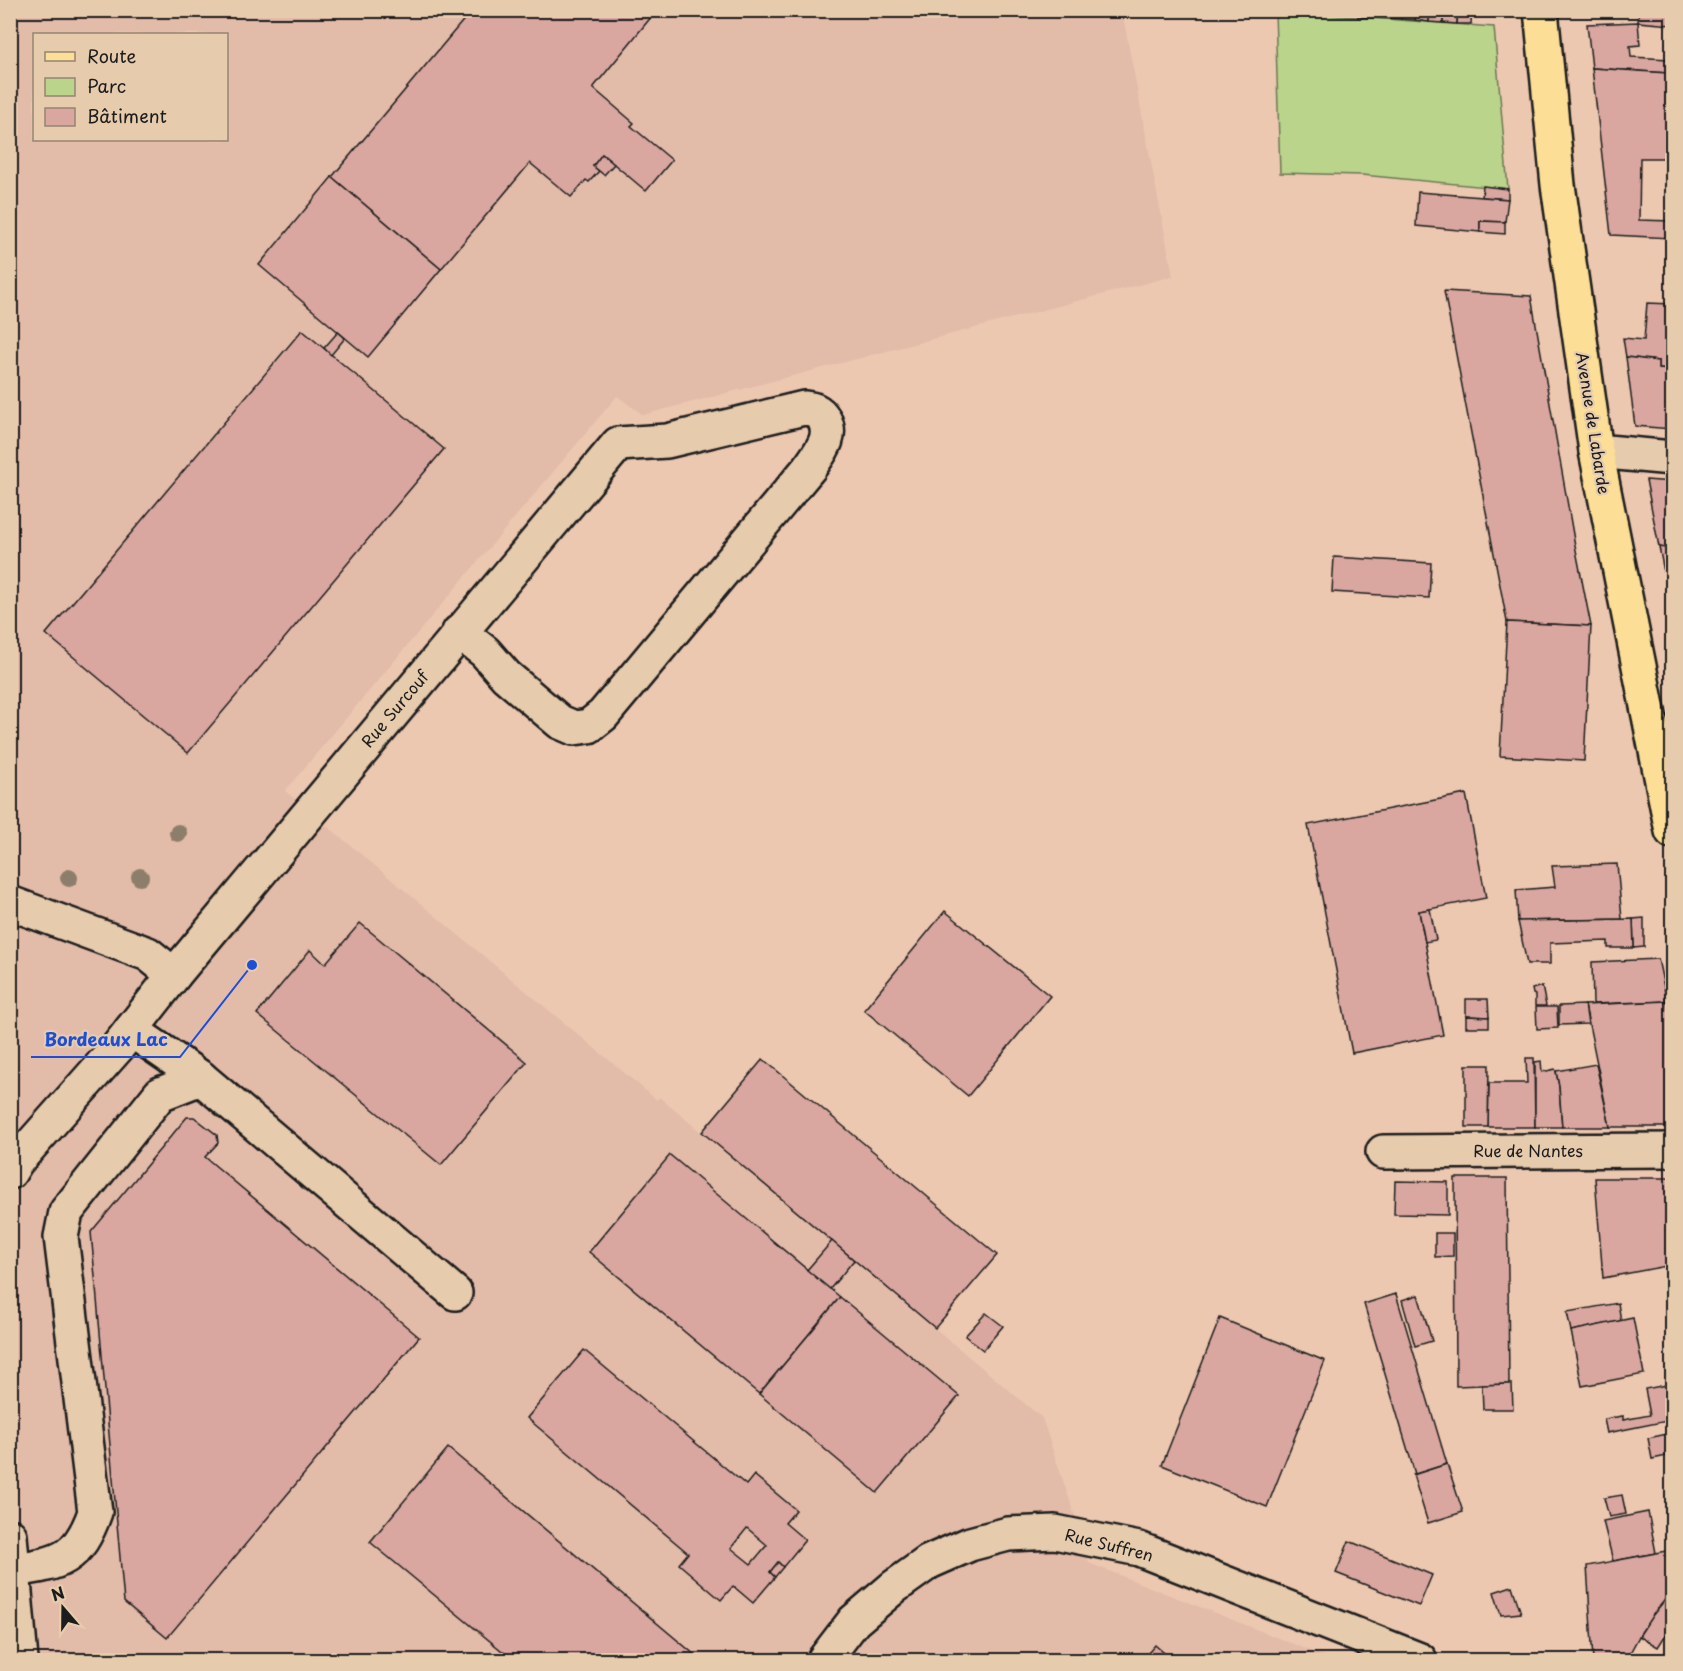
<svg xmlns="http://www.w3.org/2000/svg" width="1683" height="1671" viewBox="0 0 1683 1671" font-family="'Playpen Sans',sans-serif">
	<style>
		.built { fill: #e3bba9; fill-rule: evenodd }
		.green { fill: #bad48b; stroke: #6b7854; stroke-width: 1.5 }
		.building { fill: #d9a7a0; stroke: #1c1c1c; stroke-width: 1.5; fill-rule: evenodd }
		.lines { fill: none; stroke-linecap: round; stroke-linejoin: round }
		.minor-casing { stroke: #1c1c1c; stroke-width: 38 }
		.major-casing { stroke: #1c1c1c; stroke-width: 38 }
		.minor { stroke: #e6cbad; stroke-width: 33 }
		.major { stroke: #fcde96; stroke-width: 33 }
		.tree { fill: #8c7e6b }
		.labels { text-anchor: middle; stroke-width: 4.5; stroke-linejoin: round; paint-order: stroke }
		.street-label { font-size: 16px; fill: #1c1c1c; stroke: #e6cbad }
		.leader { fill: none; stroke: #1d4ed8; stroke-width: 2 }
		.callout-dot { fill: #1d4ed8; stroke: #e6cbad; stroke-width: 2 }
		.callout-label { font-size: 18px; text-anchor: middle; font-weight: bold; fill: #1d4ed8; stroke: #e6cbad; stroke-width: 4.5; stroke-linejoin: round; paint-order: stroke }
	</style>
	<rect width="100%" height="100%" fill="#edc8b1"/>
	<filter id="ink" filterUnits="userSpaceOnUse"><feTurbulence type="fractalNoise" baseFrequency=".0167" numOctaves="2"/><feDisplacementMap in="SourceGraphic" scale="12" xChannelSelector="R" yChannelSelector="G"/><feConvolveMatrix kernelMatrix="1 2 1 2 8 2 1 2 1" color-interpolation-filters="sRGB"/></filter>
	<g filter="url(#ink)">
		<!-- built -->
		<path class="built" d="M11 11H1122L1173 276 643 415 617 396 285 791 657 1100 659 1097 1042 1418 1071 1504 1089 1563 1334 1660H11ZM34 34H226V140H34Z"/>
		<!-- green -->
		<polygon class="green" points="1275,11 1494,27 1508,189 1362,175 1280,173"/>
		<!-- building -->
		<g class="building">
			<polygon points="472,10 657,10 593,88 634,123 631,126 672,160 646,191 602,154 593,166 599,171 589,182 586,180 571,197 530,163 441,269 332,177"/>
			<polygon points="1358,10 1373,10 1372,17 1358,17"/>
			<polygon points="1373,10 1387,10 1386,18 1372,17"/>
			<polygon points="1387,10 1401,10 1401,19 1386,18"/>
			<polygon points="1401,10 1416,10 1415,20 1401,19"/>
			<polygon points="1416,10 1430,10 1429,22 1415,20"/>
			<polygon points="1430,10 1444,10 1443,23 1429,22"/>
			<polygon points="1444,10 1458,10 1457,24 1443,23"/>
			<polygon points="1458,10 1472,10 1471,24 1457,24"/>
			<polygon points="1639,10 1672,10 1672,25 1638,22"/>
			<polygon points="1638,22 1640,45 1630,46 1631,57 1669,59 1668,73 1592,68 1587,24"/>
			<polygon points="1592,68 1668,73 1672,105 1672,158 1640,158 1639,220 1672,221 1672,238 1611,235"/>
			<polygon points="602,154 614,164 604,175 593,166"/>
			<polygon points="332,177 441,269 368,357 259,265"/>
			<polygon points="1483,186 1508,189 1508,199 1482,197"/>
			<polygon points="1418,192 1508,199 1505,222 1480,221 1480,232 1416,226"/>
			<polygon points="1480,221 1505,222 1505,234 1480,232"/>
			<polygon points="1444,291 1531,296 1574,540 1591,626 1507,622"/>
			<polygon points="1647,303 1672,304 1672,370 1658,369 1658,361 1626,357 1623,338 1644,340"/>
			<polygon points="302,330 444,449 188,753 46,634"/>
			<polygon points="338,332 345,338 331,355 324,348"/>
			<polygon points="1626,357 1658,361 1658,369 1672,370 1672,429 1635,426"/>
			<polygon points="1646,480 1672,482 1672,549 1659,547"/>
			<polygon points="1659,547 1672,549 1672,593 1668,592"/>
			<polygon points="1334,557 1431,563 1429,598 1332,592"/>
			<polygon points="1507,622 1591,626 1584,761 1500,756"/>
			<polygon points="1466,794 1486,898 1419,911 1443,1035 1352,1053 1308,825"/>
			<polygon points="1617,864 1622,919 1518,921 1516,890 1555,887 1552,866"/>
			<polygon points="1430,909 1436,940 1425,942 1419,911"/>
			<polygon points="945,911 1050,996 968,1096 864,1010"/>
			<polygon points="1644,918 1644,947 1634,948 1633,919"/>
			<polygon points="1633,919 1634,948 1608,948 1608,941 1550,943 1550,964 1527,964 1518,921"/>
			<polygon points="360,923 527,1062 441,1165 257,1014 310,950 325,964"/>
			<polygon points="1658,959 1667,1001 1593,1004 1592,962"/>
			<polygon points="1542,986 1546,1006 1535,1006 1535,995 1533,994 1532,989"/>
			<polygon points="1466,999 1488,999 1489,1017 1466,1016"/>
			<polygon points="1667,1001 1672,1030 1672,1127 1610,1127 1585,1005"/>
			<polygon points="1585,1005 1588,1024 1559,1025 1559,1006"/>
			<polygon points="1536,1007 1557,1007 1558,1028 1537,1029"/>
			<polygon points="1466,1016 1489,1017 1489,1027 1466,1027"/>
			<polygon points="1526,1058 1534,1058 1535,1127 1488,1127 1489,1083 1527,1083"/>
			<polygon points="763,1059 997,1255 935,1328 702,1132"/>
			<polygon points="1541,1061 1542,1072 1555,1069 1556,1071 1559,1086 1562,1127 1535,1127 1535,1062"/>
			<polygon points="1596,1064 1610,1127 1562,1127 1559,1086 1556,1071"/>
			<polygon points="1466,1065 1489,1065 1488,1127 1466,1127"/>
			<polygon points="187,1117 194,1117 217,1135 218,1143 205,1157 419,1337 167,1638 124,1602 91,1232"/>
			<polygon points="670,1155 840,1297 759,1394 589,1252"/>
			<polygon points="1455,1178 1507,1178 1509,1384 1456,1386"/>
			<polygon points="1595,1178 1672,1178 1672,1265 1603,1278"/>
			<polygon points="1395,1181 1448,1182 1448,1215 1394,1214"/>
			<polygon points="1435,1233 1453,1233 1453,1256 1435,1257"/>
			<polygon points="832,1241 854,1260 830,1289 807,1270"/>
			<polygon points="1396,1294 1447,1464 1415,1474 1364,1304"/>
			<polygon points="1418,1295 1432,1341 1415,1346 1402,1300"/>
			<polygon points="840,1297 959,1396 877,1493 759,1394"/>
			<polygon points="1618,1303 1621,1321 1571,1331 1567,1312"/>
			<polygon points="986,1313 1003,1326 983,1350 965,1336"/>
			<polygon points="1220,1318 1325,1361 1267,1507 1162,1465"/>
			<polygon points="1633,1318 1644,1374 1582,1386 1571,1331"/>
			<path d="M584 1350 746 1485 754 1475 796 1510 785 1523 805 1540 783 1567 778 1562 770 1572 775 1577 753 1603 733 1586 721 1600 679 1564 688 1553 527 1418ZM747 1528 767 1545 751 1564 731 1548Z"/>
			<polygon points="1509,1384 1512,1384 1513,1409 1483,1409 1482,1385"/>
			<polygon points="1672,1384 1672,1420 1607,1433 1604,1419 1623,1416 1623,1420 1650,1415 1645,1389"/>
			<polygon points="1672,1433 1672,1455 1652,1459 1648,1438"/>
			<polygon points="448,1448 701,1660 513,1660 370,1542"/>
			<polygon points="1447,1464 1463,1512 1428,1523 1413,1475"/>
			<polygon points="1622,1495 1626,1514 1609,1517 1604,1498"/>
			<polygon points="1648,1512 1656,1553 1613,1561 1603,1521"/>
			<polygon points="1349,1541 1432,1575 1419,1606 1336,1573"/>
			<polygon points="1672,1550 1672,1591 1642,1631 1626,1660 1593,1660 1587,1566"/>
			<polygon points="778,1562 783,1567 775,1577 770,1572"/>
			<polygon points="1512,1586 1521,1613 1501,1615 1494,1592"/>
			<polygon points="1672,1591 1672,1625 1658,1647 1639,1636 1652,1616"/>
			<polygon points="1155,1645 1170,1658 1168,1660 1142,1660"/>
		</g>
		<g class="lines">
			<!-- minor casing -->
			<g class="minor-casing">
				<g id="minor">
					<polyline points="1596,451 1672,458"/>
					<polyline points="10,903 148,954 174,975"/>
					<polyline points="131,1030 201,1078 455,1293"/>
					<polyline points="1383,1152 1672,1150"/>
					<path d="M10 1172 16 1162 117 1048 174 975 618 444 667 441 804 408C813 409 819 410 824 419 834 437 820 452 810 467L603 715 589 726 574 728 560 722 506 676 485 652 459 632"/>
					<polyline points="10,1536 21,1660"/>
					<path d="M14 1570C61 1563 78 1560 95 1512L61 1237 66 1212 160 1094 201 1078"/>
					<polyline points="824,1660 854,1621 894,1587 929,1562 970,1544 1008,1534 1055,1532 1139,1549 1420,1660"/>
				</g>
			</g>
			<!-- major casing -->
			<g class="major-casing">
				<polyline id="major" points="1541,10 1558,185 1596,451 1672,831"/>
			</g>
			<!-- minor -->
			<use href="#minor" class="minor"/>
			<!-- major -->
			<use href="#major" class="major"/>
		</g>
		<!-- trees -->
		<g class="tree">
			<circle cx="178" cy="833" r="9"/>
			<circle cx="140" cy="877" r="9"/>
			<circle cx="69" cy="878" r="9"/>
		</g>
	</g>
	<g class="labels">
		<!-- street labels -->
		<g class="street-label">
			<text transform="translate(1593 423) rotate(81)" y="6">Avenue de Labarde</text>
			<text transform="translate(395 709) rotate(-50)" y="6">Rue Surcouf</text>
			<text x="1528" y="1157">Rue de Nantes</text>
			<text transform="translate(1109 1545) rotate(14)" y="6">Rue Suffren</text>
		</g>
	</g>
	<!-- callouts -->
	<path class="leader" d="M252 965L180 1057H31"/>
	<circle class="callout-dot" cx="252" cy="965" r="6"/>
	<g class="callout-label">
		<text x="106" y="1046">Bordeaux Lac</text>
	</g>
	<!-- margin -->
	<rect width="1683" height="1671" fill="none" stroke="#e6cbad" stroke-width="36"/>
	<rect x="18" y="18" width="1647" height="1635" fill="none" stroke="#1c1c1c" stroke-width="2" filter="url(#ink)"/>
	<!-- legend -->
	<rect x="33" y="33" width="195" height="108" fill="#e6cbad" stroke="#958573" stroke-width="1.5"/>
	<rect x="45" y="52" width="30" height="9" fill="#fcde96" stroke="#958573" stroke-width="1.5"/>
	<text x="87" y="63" font-size="18" fill="#1c1c1c">Route</text>
	<rect x="45" y="78" width="30" height="18" fill="#bad48b" stroke="#958573" stroke-width="1.5"/>
	<text x="87" y="93" font-size="18" fill="#1c1c1c">Parc</text>
	<rect x="45" y="108" width="30" height="18" fill="#d9a7a0" stroke="#958573" stroke-width="1.5"/>
	<text x="87" y="123" font-size="18" fill="#1c1c1c">Bâtiment</text>
	<!-- north arrow -->
	<g transform="translate(63 1608) rotate(340)" stroke="#e6cbad" stroke-width="4.5" paint-order="stroke">
	<path d="M0-4.5L10 22L0 15L-10 22Z" fill="#1c1c1c"/>
	<text y="-9" font-size="16" font-weight="bold" text-anchor="middle" fill="#1c1c1c">N</text>
	</g>
</svg>
